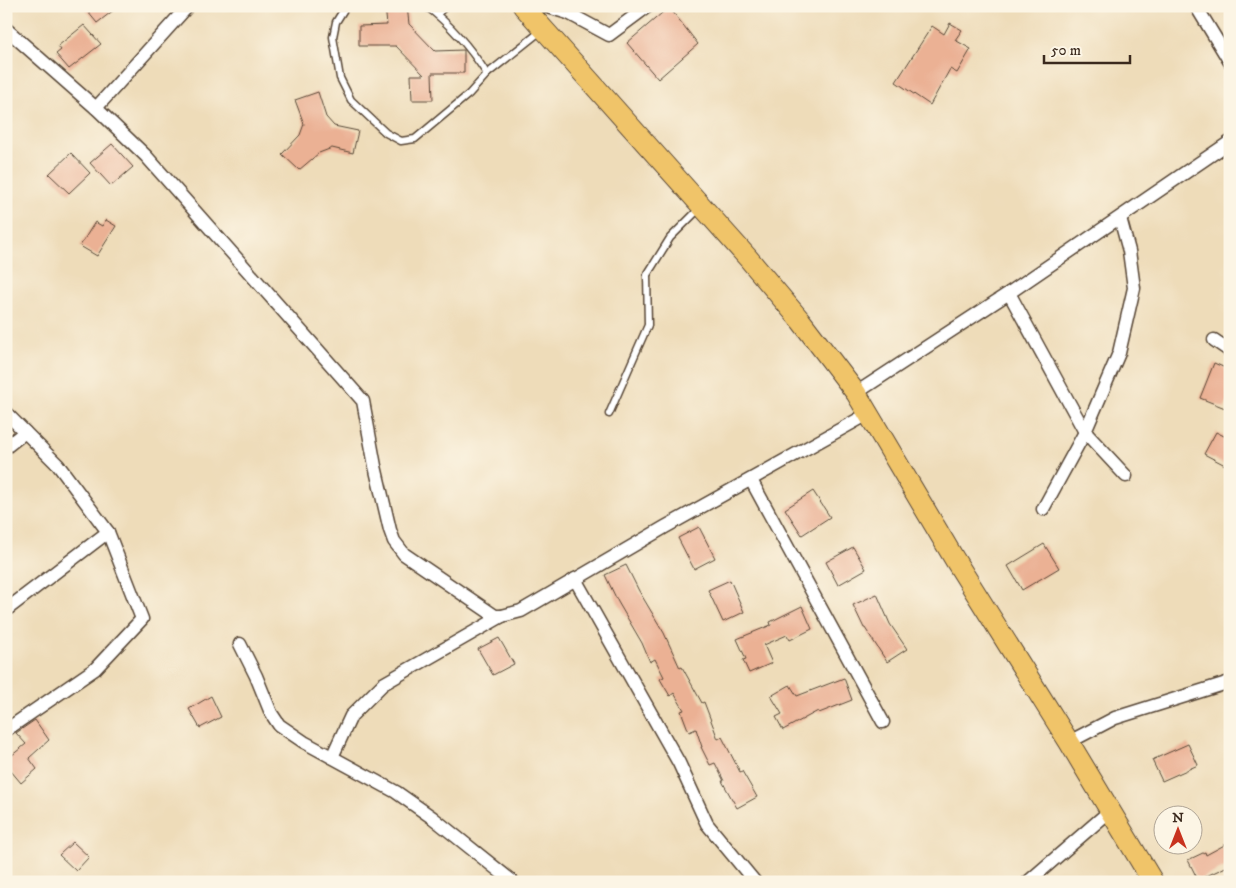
<svg xmlns="http://www.w3.org/2000/svg" width="1236" height="888" viewBox="0 0 1236 888" font-family="'IM FELL DW Pica',serif">
	<style>
		.building { fill: #ebb194 }
		.lines { fill: none; stroke-linecap: round; stroke-linejoin: round }
		.service-casing { stroke: #564535; stroke-width: 9 }
		.minor-casing { stroke: #564535; stroke-width: 15 }
		.primary-casing { stroke: #564535; stroke-width: 22 }
		.service { stroke: #fff; stroke-width: 6 }
		.minor { stroke: #fff; stroke-width: 12 }
		.primary { stroke: #f0c469; stroke-width: 20 }
	</style>
	<rect width="100%" height="100%" fill="#fcf5e5"/>
	<filter id="ink" filterUnits="userSpaceOnUse"><feTurbulence type="fractalNoise" baseFrequency=".02" numOctaves="2"/><feDisplacementMap in="SourceGraphic" scale="10" xChannelSelector="R" yChannelSelector="G"/><feConvolveMatrix kernelMatrix="1 2 1 2 8 2 1 2 1" color-interpolation-filters="sRGB"/></filter>
	<filter id="wash" filterUnits="userSpaceOnUse"><feTurbulence type="fractalNoise" baseFrequency=".0096" numOctaves="4" result="noise"/><feDisplacementMap in="SourceGraphic" scale="20" xChannelSelector="R" yChannelSelector="G"/><feGaussianBlur stdDeviation="1.12" result="paint"/><feColorMatrix in="noise" values="0 0 0 0 0 0 0 0 0 0 0 0 0 0 0 0 0 1.4 0 .05"/><feComposite in="paint" operator="in"/></filter>
	<g filter="url(#wash)">
		<rect width="100%" height="100%" fill="#eedcb9"/>
		<g id="blocks">
			<!-- building -->
			<g class="building">
				<polygon points="83,6 119,6 97,23"/>
				<polygon points="385,6 407,6 409,24 435,51 464,50 464,73 432,73 433,100 412,100 411,75 424,75 396,46 359,46 359,26 387,25"/>
				<polygon points="669,7 698,44 658,79 627,43"/>
				<polygon points="950,23 962,30 955,40 971,49 957,73 950,69 930,105 896,82 932,26 944,34"/>
				<polygon points="84,25 101,44 69,69 56,54 61,50 58,46"/>
				<polygon points="318,92 326,117 334,126 358,131 353,153 332,148 319,153 299,170 282,154 300,135 304,124 295,100"/>
				<polygon points="112,144 133,167 111,186 90,163"/>
				<polygon points="71,153 90,173 69,193 49,174"/>
				<polygon points="106,220 116,226 97,256 80,246 95,222 102,226"/>
				<polygon points="1214,363 1230,370 1230,397 1225,408 1200,398"/>
				<polygon points="1216,432 1230,439 1230,457 1225,465 1204,454"/>
				<polygon points="813,491 830,517 802,535 785,509"/>
				<polygon points="699,527 715,558 694,569 678,538"/>
				<polygon points="1044,544 1059,568 1022,590 1008,566"/>
				<polygon points="853,547 866,569 838,585 826,562"/>
				<polygon points="626,565 639,591 664,633 680,668 682,667 702,703 704,702 718,739 722,737 740,772 742,771 757,797 737,808 722,781 724,781 715,763 710,765 701,747 702,747 696,729 689,732 681,711 684,710 674,693 670,696 660,679 664,677 655,659 650,662 642,643 618,602 605,575"/>
				<polygon points="730,580 744,612 723,622 708,590"/>
				<polygon points="877,594 890,624 907,649 887,662 865,628 864,628 853,605"/>
				<polygon points="802,606 812,629 790,640 787,635 764,645 772,663 749,673 743,660 746,659 737,639 771,625 770,622"/>
				<polygon points="499,638 514,664 493,675 478,649"/>
				<polygon points="844,678 852,700 819,713 818,711 783,730 776,717 782,714 771,696 790,685 797,696"/>
				<polygon points="211,696 221,717 200,728 189,709"/>
				<polygon points="35,720 49,740 29,758 37,769 21,783 6,765 6,760 26,744 16,733"/>
				<polygon points="1188,744 1198,765 1162,781 1152,760"/>
				<polygon points="73,842 89,857 76,871 59,855"/>
				<polygon points="1230,842 1230,865 1198,880 1188,860 1205,852 1206,855"/>
			</g>
		</g>
	</g>
	<g filter="url(#ink)">
		<use href="#blocks" fill-opacity="0" stroke="#564535" stroke-width="1"/>
		<g class="lines">
			<!-- service casing -->
			<g class="service-casing">
				<g id="service">
					<path d="M346 6 336 22 333 37 340 78 351 100 386 133 401 141 415 139 469 94 487 74C471 49 450 24 426 6"/>
					<polyline points="437,14 446,6"/>
					<polyline points="487,74 541,31"/>
					<polyline points="609,414 648,325 647,275 670,238 700,208"/>
				</g>
			</g>
			<!-- minor casing -->
			<g class="minor-casing">
				<g id="minor">
					<polyline points="545,6 568,13 609,35 648,6"/>
					<polyline points="1196,6 1230,62"/>
					<polyline points="6,29 96,108 146,156 363,401 375,466 390,530 394,541 404,554 495,616 502,616 521,611 665,527 868,414"/>
					<polyline points="96,108 188,6"/>
					<polyline points="1009,293 1085,432 1126,476"/>
					<polyline points="1214,340 1230,351"/>
					<polyline points="856,393 1009,293 1230,142"/>
					<polyline points="6,413 58,465 108,532 142,619 95,669 6,730"/>
					<polyline points="6,447 25,432"/>
					<polyline points="751,480 883,722"/>
					<polyline points="1043,509 1085,432 1119,353 1134,288 1129,251 1120,218"/>
					<polyline points="575,579 679,763 707,824 755,882"/>
					<polyline points="6,610 108,532"/>
					<polyline points="240,644 256,676 271,713 279,725 304,742 396,792 433,818 513,882"/>
					<polyline points="1069,742 1115,718 1230,682"/>
					<polyline points="332,757 351,716 383,684 502,616"/>
					<polyline points="1028,882 1111,810"/>
				</g>
			</g>
			<!-- primary casing -->
			<g class="primary-casing">
				<polyline id="primary" points="523,6 748,258 801,321 856,393 955,560 1069,742 1153,882"/>
			</g>
			<!-- service -->
			<use href="#service" class="service"/>
			<!-- minor -->
			<use href="#minor" class="minor"/>
			<!-- primary -->
			<use href="#primary" class="primary"/>
		</g>
	</g>
	<!-- margin -->
	<rect width="1236" height="888" fill="none" stroke="#fcf5e5" stroke-width="25"/>
	<!-- north arrow -->
	<g transform="translate(1178 830)"><circle r="24" fill="#fcf5e5" stroke="#afa495"/>
	<path d="M0-4L9 19L0 12L-9 19Z" fill="#c8321e"/>
	<text y="-8" font-size="14" font-weight="bold" text-anchor="middle" fill="#3b2a1e">N</text>
	</g>
	<!-- scale -->
	<path d="M1044 55v8h86v-8" fill="none" stroke="#3b2a1e" stroke-width="2.5"/>
	<text x="1051" y="55" font-size="15" fill="#3b2a1e" stroke="#fcf5e5" stroke-width="4" paint-order="stroke">50 m</text>
</svg>
